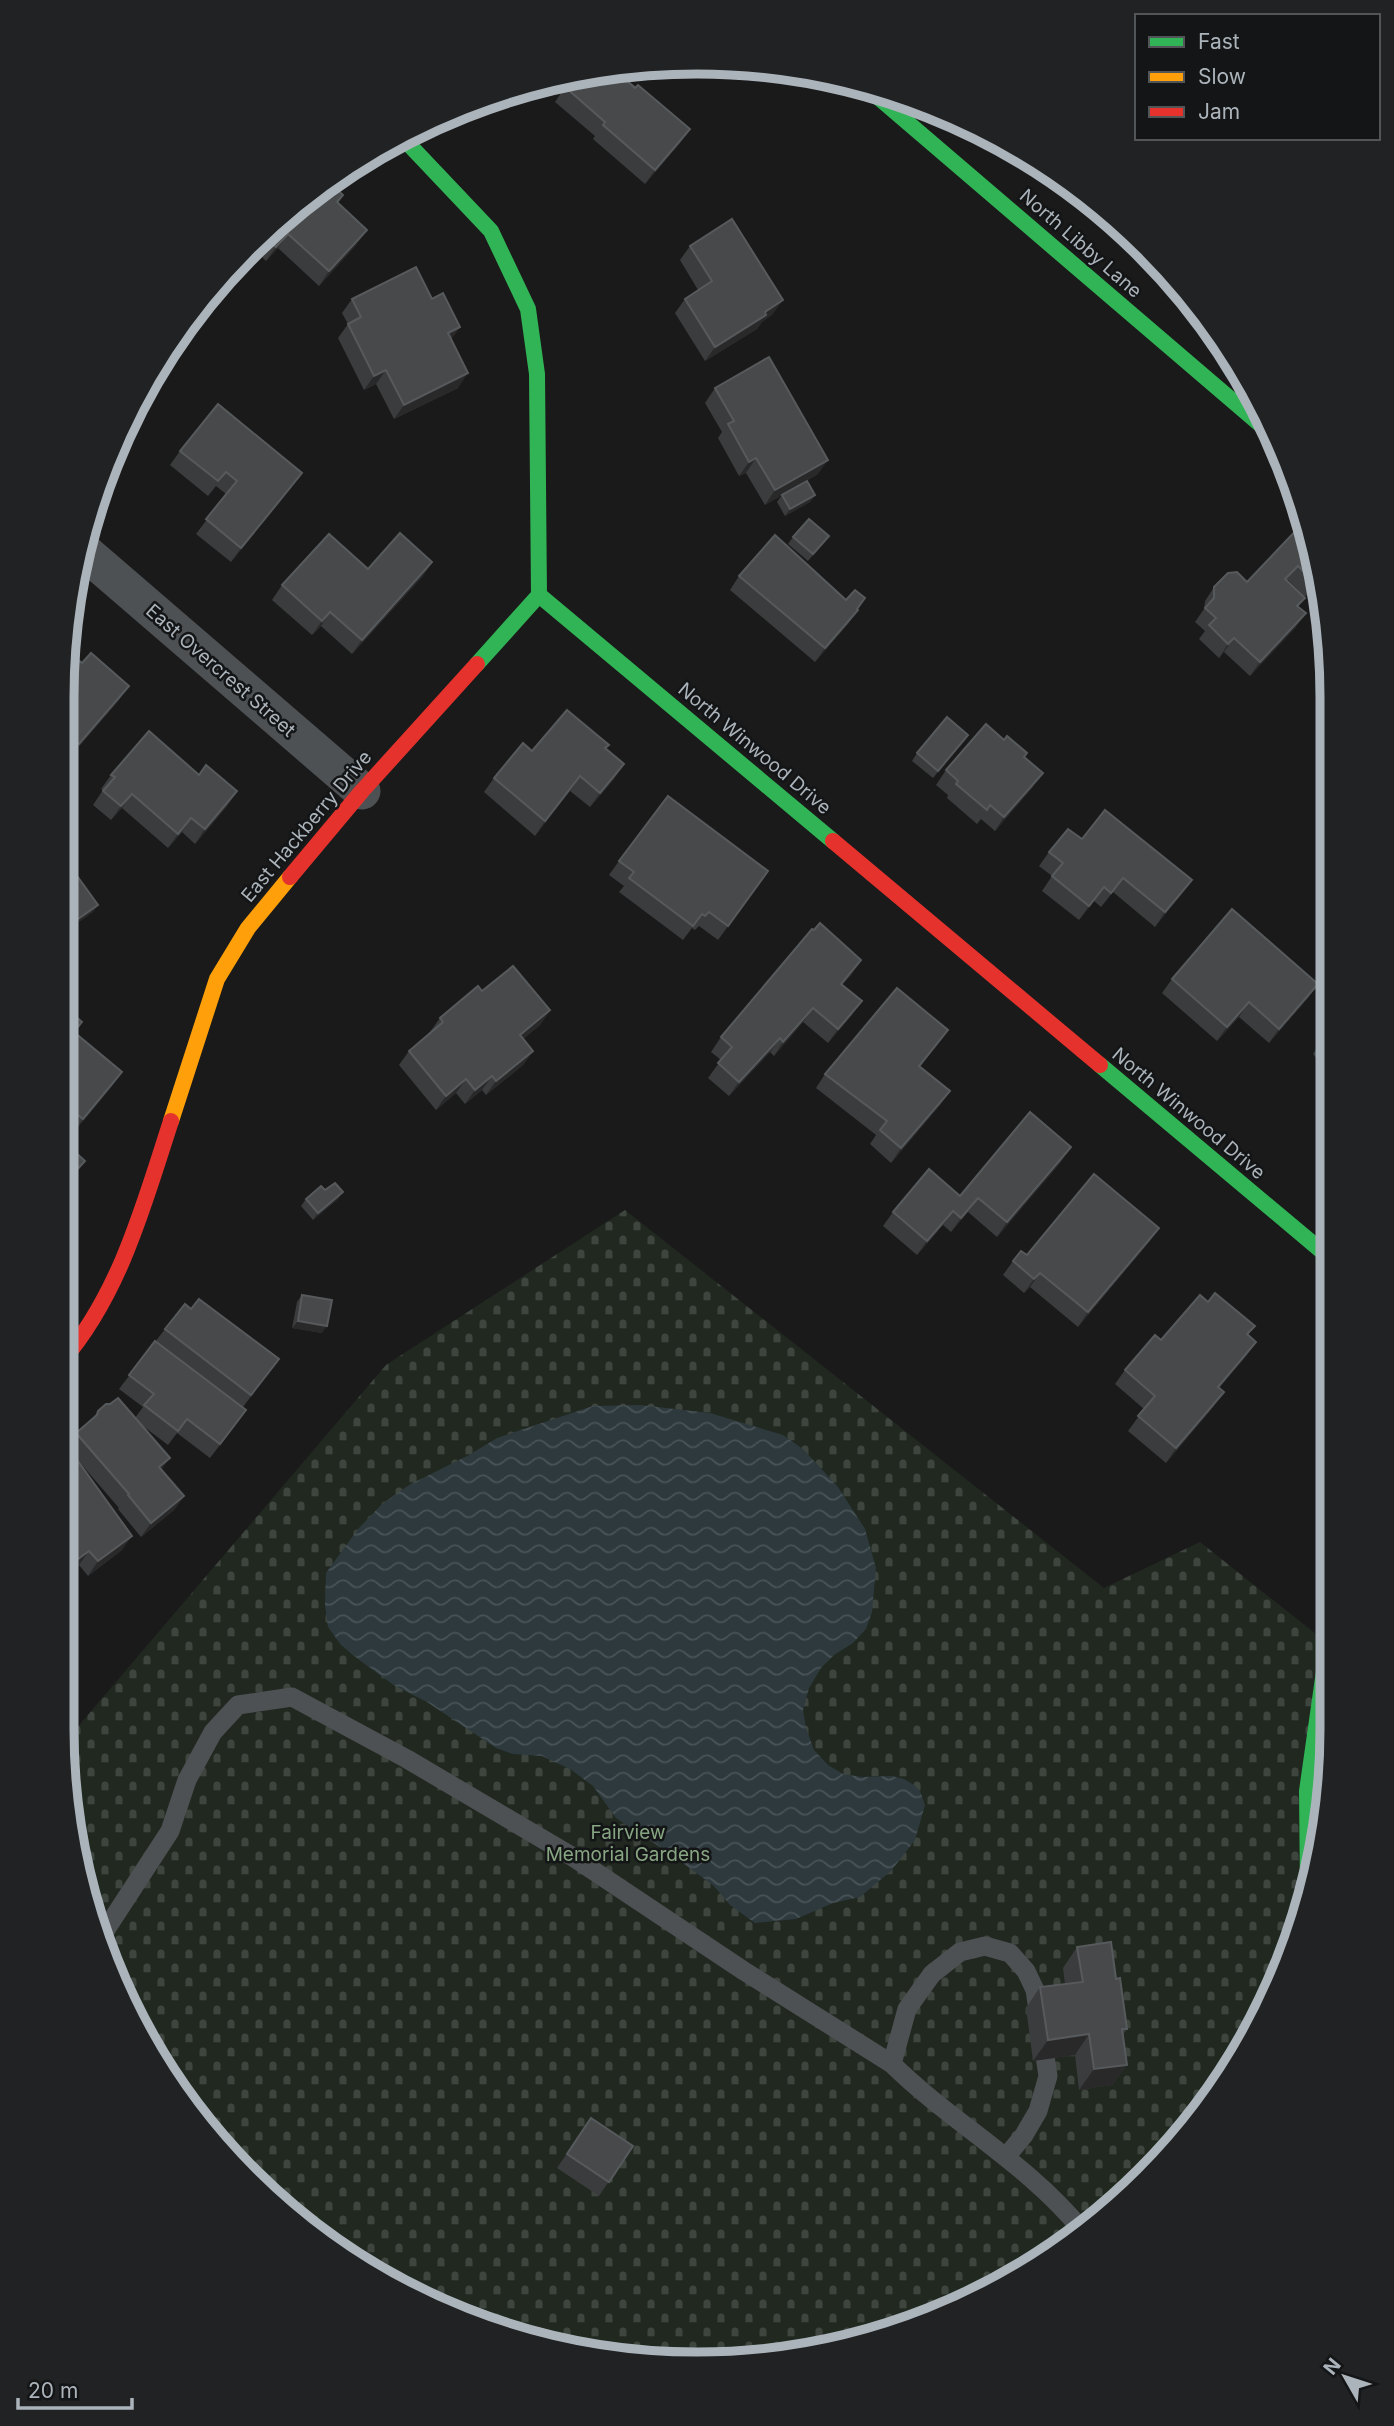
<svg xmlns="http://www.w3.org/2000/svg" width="1394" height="2426" viewBox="0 0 1394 2426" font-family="Inter,sans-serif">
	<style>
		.cemetery { fill: url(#cemetery-stones) }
		.water { fill: url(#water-waves) }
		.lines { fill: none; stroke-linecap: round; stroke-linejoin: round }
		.lane { stroke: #4e5153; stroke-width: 19 }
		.street { stroke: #4e5153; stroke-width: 37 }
		.fast { stroke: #30b455; stroke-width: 16 }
		.slow { stroke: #ff9f0a; stroke-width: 16 }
		.jam { stroke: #e5322d; stroke-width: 16 }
		.wall { fill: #3b3c3d }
		.shaded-wall { fill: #29292a }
		.building { fill: #48494b; stroke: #575a5c; stroke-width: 2 }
		.labels { text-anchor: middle; stroke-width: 5; stroke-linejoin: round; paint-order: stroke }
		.street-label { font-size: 19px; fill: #acb4bb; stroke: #141516 }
		.park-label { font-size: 19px; fill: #88a683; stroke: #141516 }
		.rim { fill: none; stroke: #acb4bb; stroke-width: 9 }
	</style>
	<defs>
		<pattern id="cemetery-stones" width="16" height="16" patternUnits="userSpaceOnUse" patternTransform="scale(1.75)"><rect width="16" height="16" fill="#202820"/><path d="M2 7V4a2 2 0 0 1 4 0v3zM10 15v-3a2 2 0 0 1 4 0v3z" fill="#3e453e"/></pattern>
		<pattern id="water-waves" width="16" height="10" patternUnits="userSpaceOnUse" patternTransform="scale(1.75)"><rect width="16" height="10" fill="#2d393d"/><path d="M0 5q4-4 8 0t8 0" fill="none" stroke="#495357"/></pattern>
	</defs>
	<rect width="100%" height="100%" fill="#1a1a1a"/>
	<!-- cemetery -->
	<polygon class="cemetery" points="625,1210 1104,1588 1200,1542 1326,1642 1308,1889 1299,1933 1247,2047 1116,2207 940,2316 738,2363 532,2343 343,2257 192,2116 95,1933 64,1743 386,1365"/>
	<!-- water -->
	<polygon class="water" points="640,1405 710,1413 783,1435 804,1450 838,1487 865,1529 876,1568 872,1612 866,1629 853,1643 834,1655 821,1668 809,1688 803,1710 806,1728 814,1750 828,1765 843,1774 862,1777 892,1776 904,1779 914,1785 920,1791 925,1805 915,1840 891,1871 860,1897 833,1903 796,1919 755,1923 730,1905 714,1886 669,1853 616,1818 593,1786 570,1769 542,1756 513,1754 496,1748 427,1702 395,1686 358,1659 341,1645 328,1627 325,1605 326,1573 358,1529 382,1504 409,1485 469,1455 497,1438 593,1406"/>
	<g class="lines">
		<!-- lane -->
		<g class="lane">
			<polyline points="99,1940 170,1831 187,1780 213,1732 238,1705 292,1697 407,1759 573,1857 744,1971 892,2064"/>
			<path d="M1006 2157 1024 2135 1038 2111 1048 2076 1035 1990 1026 1971 1010 1953 985 1946 960 1952 932 1974 907 2009 892 2064C952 2123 1028 2164 1081 2229"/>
		</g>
		<!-- street -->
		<polyline class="street" points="80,548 362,791"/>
		<!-- fast -->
		<g class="fast">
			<polyline points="865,86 1269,432"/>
			<polyline points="401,136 491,231 528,309 537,374 539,595 833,841"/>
			<polyline points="477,664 539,595"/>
			<polyline points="1100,1065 1330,1258"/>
			<polyline points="1308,1889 1307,1791 1331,1622"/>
		</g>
		<!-- slow -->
		<polyline class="slow" points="171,1121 217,979 248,928 290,877"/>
		<!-- jam -->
		<g class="jam">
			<polyline points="833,841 1100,1065"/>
			<polyline points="290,877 362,791 477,664"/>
			<path d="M62 1361C120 1294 144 1204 171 1121"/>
		</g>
	</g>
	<!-- wall -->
	<g class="wall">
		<polygon points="631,72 626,79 690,129 680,143 645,184 593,139 595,136 555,102 565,87"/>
		<polygon points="310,192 343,195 338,203 357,244 319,286 278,248 266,261 252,247"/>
		<polygon points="690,246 773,314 762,322 757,329 705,361 675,313 685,299 698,290 680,260"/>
		<polygon points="352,299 432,299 460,327 451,339 458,388 394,419 376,384 364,390 338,338 348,324 342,313"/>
		<polygon points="715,388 818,474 765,505 746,473 739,476 718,438 722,432 705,403"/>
		<polygon points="180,451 292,487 231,562 196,534 226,494 216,486 208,496 170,465"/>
		<polygon points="782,495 815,495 810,502 785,516 777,502"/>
		<polygon points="1305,521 1320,582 1305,597 1288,580 1287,581 1305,598 1298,607 1296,627 1250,676 1224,652 1219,658 1199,639 1205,631 1195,622 1204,609 1205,601 1214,587 1247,582"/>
		<polygon points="829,536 808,561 788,544 793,537"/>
		<polygon points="432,562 422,577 352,654 321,626 312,635 272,600 282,585 368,569"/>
		<polygon points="739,576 846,600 857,610 848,624 815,662 730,590"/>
		<polygon points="63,656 119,700 69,758 62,753"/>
		<polygon points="968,735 933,778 912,761 917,753"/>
		<polygon points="609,745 606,749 624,764 614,779 590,807 570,791 535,836 484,792 494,778 532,751"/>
		<polygon points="1024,757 1033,787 995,831 981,819 977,824 947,798 948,795 936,785 946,770"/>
		<polygon points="111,775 228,805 195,844 182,832 168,848 122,808 111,820 93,805 103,790 101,789"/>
		<polygon points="1082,839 1192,880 1155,927 1113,892 1101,907 1094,901 1079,920 1042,891 1052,876 1039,866 1049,852"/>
		<polygon points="619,861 768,871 718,940 699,926 695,930 692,928 683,940 619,892 624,886 609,875"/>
		<polygon points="62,882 93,912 63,933 62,932"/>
		<polygon points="852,974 842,985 852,1015 828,1043 803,1022 774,1056 770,1052 729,1096 708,1078 721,1060 711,1052 721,1037"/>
		<polygon points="1172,979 1318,984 1308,998 1269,1043 1239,1017 1217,1041 1162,993"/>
		<polygon points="482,991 550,1010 540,1025 523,1039 533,1051 523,1065 486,1095 482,1090 465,1104 456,1093 436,1110 399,1065 409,1051 430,1033 430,1032 440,1018"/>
		<polygon points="62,1005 82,1022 75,1033 122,1072 112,1086 73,1133 62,1124"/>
		<polygon points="948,1030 920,1067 950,1091 940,1105 891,1163 870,1144 876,1135 816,1088 825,1074"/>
		<polygon points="1329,1039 1329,1075 1313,1054 1318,1046"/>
		<polygon points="1061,1162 997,1237 968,1212 951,1232 943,1225 917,1255 883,1226 893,1212 960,1196"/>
		<polygon points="343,1192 338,1199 313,1220 301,1206 306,1199"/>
		<polygon points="1159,1228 1149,1242 1078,1327 1030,1287 1024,1293 1003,1275 1013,1261 1027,1255"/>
		<polygon points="302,1295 322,1333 292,1328 297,1302"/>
		<polygon points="1208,1302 1255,1326 1248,1335 1256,1342 1246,1356 1219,1388 1214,1406 1166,1463 1128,1431 1144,1409 1115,1384 1125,1370"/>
		<polygon points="191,1309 279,1359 243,1407 236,1424 210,1458 177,1433 168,1445 139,1423 162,1470 184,1496 174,1510 141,1537 118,1509 119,1508 75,1457 122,1550 88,1576 79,1565 69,1573 63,1566 61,1568 62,1439 67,1446 76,1433 92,1419 98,1411 135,1418 143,1407 119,1389 165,1329"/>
		<polygon points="1077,1947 1116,1979 1127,2029 1123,2035 1127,2065 1112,2085 1079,2090 1075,2055 1033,2061 1026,2008 1040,1987 1065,1984 1063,1968"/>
		<polygon points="591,2118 633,2146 599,2196 557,2168"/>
	</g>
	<!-- shaded-wall -->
	<g class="shaded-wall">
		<polygon points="690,129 680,143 645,184 655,170"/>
		<polygon points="367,230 357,244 319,286 329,271"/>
		<polygon points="288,234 278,248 266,261 276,247"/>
		<polygon points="783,300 773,314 762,322 757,329 705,361 715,347"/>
		<polygon points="460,327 450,341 448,333"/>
		<polygon points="386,370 376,384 364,390 374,376"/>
		<polygon points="468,373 458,388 394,419 404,405"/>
		<polygon points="165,379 155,393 127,425 129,420"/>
		<polygon points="756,458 746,473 739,476 749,462"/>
		<polygon points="828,460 818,474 765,505 775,490"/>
		<polygon points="302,473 292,487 231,562 241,548"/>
		<polygon points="815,495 810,502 785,516 790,509"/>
		<polygon points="432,562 422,577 352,654 362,640"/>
		<polygon points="1319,579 1320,582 1305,597 1315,583"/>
		<polygon points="858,610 848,624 815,662 825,648"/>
		<polygon points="330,612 321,626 312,635 322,621"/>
		<polygon points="1306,613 1296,627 1250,676 1260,662"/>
		<polygon points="1234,638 1224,652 1219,658 1228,644"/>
		<polygon points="129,686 119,700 69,758 79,744"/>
		<polygon points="624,764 614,779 590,807 600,793"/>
		<polygon points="1043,773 1033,787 995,831 1004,817"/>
		<polygon points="580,776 570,791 535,836 545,821"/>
		<polygon points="237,791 228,805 195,844 205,829"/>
		<polygon points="132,794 122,808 111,820 121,806"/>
		<polygon points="191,818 182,832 168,848 178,834"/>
		<polygon points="1192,880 1182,894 1155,927 1165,912"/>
		<polygon points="1104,887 1094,901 1079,920 1089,906"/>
		<polygon points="98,905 93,912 63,933 68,926"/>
		<polygon points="861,960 852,974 831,998 841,984"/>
		<polygon points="1318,984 1308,998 1269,1043 1279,1029"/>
		<polygon points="862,1001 852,1015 828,1043 838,1029"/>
		<polygon points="1249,1002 1239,1017 1217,1041 1227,1027"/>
		<polygon points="813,1008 803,1022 774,1056 783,1042"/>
		<polygon points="550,1010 540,1025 510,1049 520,1035"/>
		<polygon points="948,1030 938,1044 909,1080 919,1066"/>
		<polygon points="780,1038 770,1052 729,1096 739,1082"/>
		<polygon points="533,1051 523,1065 486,1095 496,1081"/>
		<polygon points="122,1072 112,1086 73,1133 83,1119"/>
		<polygon points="492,1076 482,1090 465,1104 475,1090"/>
		<polygon points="466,1079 456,1093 436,1110 446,1096"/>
		<polygon points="950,1091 940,1105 891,1163 901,1148"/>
		<polygon points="1071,1147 1061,1162 997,1237 1007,1222"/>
		<polygon points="343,1192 338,1199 313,1220 318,1213"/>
		<polygon points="978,1198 968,1212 951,1232 961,1218"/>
		<polygon points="953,1211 943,1225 917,1255 927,1241"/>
		<polygon points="1159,1228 1149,1242 1078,1327 1088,1312"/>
		<polygon points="1040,1273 1030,1287 1024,1293 1034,1279"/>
		<polygon points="298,1321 327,1326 322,1333 292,1328"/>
		<polygon points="1256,1342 1246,1356 1208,1401 1218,1387"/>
		<polygon points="1224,1392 1214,1406 1166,1463 1176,1448"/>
		<polygon points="170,1458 160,1472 159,1467"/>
		<polygon points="184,1496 174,1510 141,1537 151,1523"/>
		<polygon points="132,1536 122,1550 88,1576 98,1561"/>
		<polygon points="89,1551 79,1565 69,1573 78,1559"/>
		<polygon points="73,1552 63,1566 61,1568 61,1565 67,1557"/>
		<polygon points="1089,2034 1075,2055 1033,2061 1048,2040"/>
		<polygon points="1127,2065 1112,2085 1079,2090 1094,2069"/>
	</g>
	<!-- building -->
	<g class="building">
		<polygon points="626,67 631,72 625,79 635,88 638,85 690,129 655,170 603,125 605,122 565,87 575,76"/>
		<polygon points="328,181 343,195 337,202 367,230 329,271 288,234 276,247 264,235 310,192"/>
		<polygon points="732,219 783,300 765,312 766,315 715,347 685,299 712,281 690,246"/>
		<polygon points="416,267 432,299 443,293 460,327 448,333 468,373 404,405 386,370 374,376 348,324 361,317 352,299"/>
		<polygon points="769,357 828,460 775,490 756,458 749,462 728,424 734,421 715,388"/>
		<polygon points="153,369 165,379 129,420 147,379"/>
		<polygon points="218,404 302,473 241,548 206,519 237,481 226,472 218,481 180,451"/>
		<polygon points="807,481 815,495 790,509 782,495"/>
		<polygon points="809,519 829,536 813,554 793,537"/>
		<polygon points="1305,521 1319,579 1315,583 1298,566 1285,579 1305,598 1297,606 1306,613 1260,662 1234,638 1228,644 1209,625 1216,618 1205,608 1214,598 1214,587 1228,573 1237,572 1247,582"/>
		<polygon points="400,533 432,562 362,640 330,612 322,621 282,585 329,534 368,569"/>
		<polygon points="775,535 846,600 855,590 865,598 857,609 858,610 825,648 739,576"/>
		<polygon points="64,648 82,663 91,653 129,686 79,744 62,731 63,656"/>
		<polygon points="567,710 609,745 605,748 624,764 600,793 580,776 545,821 494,778 523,743 532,751"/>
		<polygon points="947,717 968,735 938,771 917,753"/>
		<polygon points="986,724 1004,740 1007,736 1027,753 1024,757 1043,773 1004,817 990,805 987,810 956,784 958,781 946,770"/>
		<polygon points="149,731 199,775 206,765 237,791 205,829 191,818 178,834 132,794 121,806 103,791 115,777 111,775"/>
		<polygon points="668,796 768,871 728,926 709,912 705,916 702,914 693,926 629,878 634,872 619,861"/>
		<polygon points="1105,810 1192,880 1165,912 1123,878 1111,893 1104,887 1089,906 1052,876 1063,863 1049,852 1068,829 1082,839"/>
		<polygon points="75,873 98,905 68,926 62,918 62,882"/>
		<polygon points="1232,909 1318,984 1279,1029 1249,1002 1227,1027 1172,979"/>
		<polygon points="820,923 861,960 841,984 862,1001 838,1029 813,1008 783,1042 780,1038 739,1082 718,1063 732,1047 721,1037 812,929 814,930"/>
		<polygon points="513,966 550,1010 520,1035 533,1051 496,1081 492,1076 475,1090 466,1079 446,1096 409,1051 443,1022 440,1018 478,986 482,991"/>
		<polygon points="897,988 948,1030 919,1066 950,1091 901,1148 880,1130 887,1121 825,1074"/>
		<polygon points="62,1005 82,1022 74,1032 122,1072 83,1119 62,1102"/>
		<polygon points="1329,1039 1329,1061 1318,1046"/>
		<polygon points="1030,1112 1071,1147 1007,1222 978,1198 961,1218 953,1211 927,1241 893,1212 929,1169 960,1196"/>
		<polygon points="62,1140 85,1161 74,1173 76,1174 73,1178 73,1185 62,1197"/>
		<polygon points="1094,1174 1159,1228 1088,1312 1040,1273 1034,1279 1013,1261 1021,1251 1027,1255"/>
		<polygon points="335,1183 343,1192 318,1213 306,1199 321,1186 325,1190"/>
		<polygon points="1215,1293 1255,1326 1247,1334 1256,1342 1218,1387 1224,1392 1176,1448 1138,1416 1155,1396 1125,1370 1155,1335 1161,1340 1200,1295 1208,1302"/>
		<polygon points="302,1295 332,1300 327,1326 298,1321"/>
		<polygon points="199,1299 279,1359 251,1395 165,1329 185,1304 191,1309"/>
		<polygon points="155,1341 246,1410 220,1444 187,1419 178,1431 144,1405 154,1394 129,1375"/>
		<polygon points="118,1398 170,1458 159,1467 184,1496 151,1523 128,1495 129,1494 76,1433 97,1415 98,1411 106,1404 110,1404"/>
		<polygon points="62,1439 132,1536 98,1561 89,1551 78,1559 73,1552 67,1557 61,1550"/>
		<polygon points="1111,1942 1116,1979 1120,1978 1127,2029 1122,2029 1127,2065 1094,2069 1089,2034 1048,2040 1040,1987 1083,1982 1077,1947"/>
		<polygon points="591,2118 633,2146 609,2182 567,2154"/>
	</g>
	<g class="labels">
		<!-- street labels -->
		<g class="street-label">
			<text transform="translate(1081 243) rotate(41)" y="7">North Libby Lane</text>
			<text transform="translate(221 670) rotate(41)" y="7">East Overcrest Street</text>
			<text transform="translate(755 748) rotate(40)" y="7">North Winwood Drive</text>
			<text transform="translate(306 826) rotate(-50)" y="7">East Hackberry Drive</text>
			<text transform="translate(1189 1113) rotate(40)" y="7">North Winwood Drive</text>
		</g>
		<!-- park labels -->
		<g class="park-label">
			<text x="628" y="1839">Fairview<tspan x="628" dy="22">Memorial Gardens</tspan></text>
		</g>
	</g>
	<!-- crop -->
	<path d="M0 0H1394V2426H0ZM697 74H697A623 623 0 0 1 1320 697V1729A623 623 0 0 1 697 2352H697A623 623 0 0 1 74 1729V697A623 623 0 0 1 697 74Z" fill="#202223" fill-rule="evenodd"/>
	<path class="rim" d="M697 74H697A623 623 0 0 1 1320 697V1729A623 623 0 0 1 697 2352H697A623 623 0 0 1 74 1729V697A623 623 0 0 1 697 74Z"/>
	<!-- legend -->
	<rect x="1135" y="14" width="245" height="126" fill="#141516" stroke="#515558" stroke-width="2"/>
	<rect x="1149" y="37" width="35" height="10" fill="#30b455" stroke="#515558" stroke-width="2"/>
	<text x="1198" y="49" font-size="21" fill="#acb4bb">Fast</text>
	<rect x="1149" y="72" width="35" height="10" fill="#ff9f0a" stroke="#515558" stroke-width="2"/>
	<text x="1198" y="84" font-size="21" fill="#acb4bb">Slow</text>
	<rect x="1149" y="107" width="35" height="10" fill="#e5322d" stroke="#515558" stroke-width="2"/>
	<text x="1198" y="119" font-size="21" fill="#acb4bb">Jam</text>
	<!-- north arrow -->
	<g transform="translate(1345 2377) rotate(309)" stroke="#141516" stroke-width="5" paint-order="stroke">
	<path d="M0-5L12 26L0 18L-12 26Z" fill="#acb4bb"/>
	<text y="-10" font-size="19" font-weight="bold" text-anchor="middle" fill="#acb4bb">N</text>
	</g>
	<!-- scale -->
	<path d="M18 2398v10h114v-10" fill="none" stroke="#acb4bb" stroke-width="3.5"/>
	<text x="28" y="2398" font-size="21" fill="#acb4bb" stroke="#141516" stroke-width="5" paint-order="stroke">20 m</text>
</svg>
